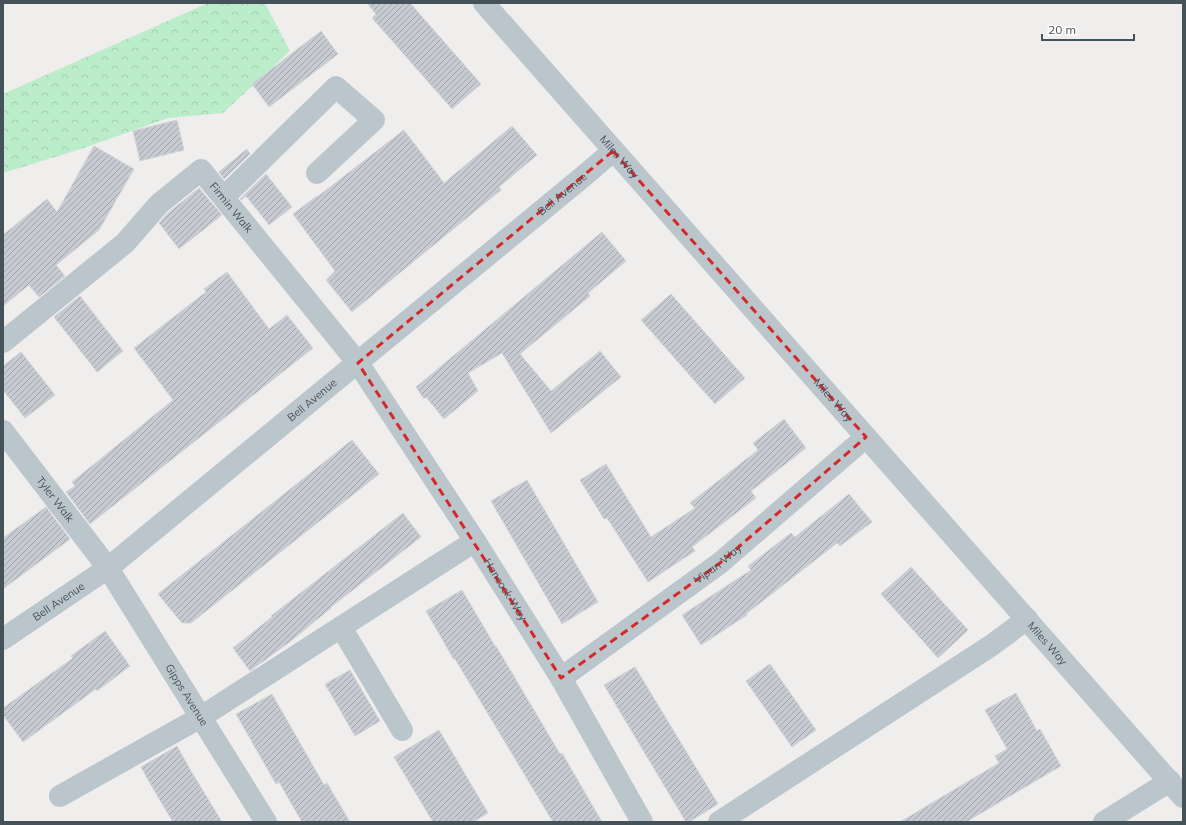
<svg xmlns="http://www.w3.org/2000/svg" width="1186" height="825" viewBox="0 0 1186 825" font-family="Mulish,sans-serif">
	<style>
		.forest { fill: url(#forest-crowns) }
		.building { fill: url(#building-hatch); stroke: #d1d4d8 }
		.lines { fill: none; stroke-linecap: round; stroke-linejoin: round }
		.minor { stroke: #bbc6cc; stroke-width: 22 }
		.marked { fill: none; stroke: #d62828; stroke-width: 3; stroke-dasharray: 8 5; stroke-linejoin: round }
		.labels { text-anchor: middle; stroke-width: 3; stroke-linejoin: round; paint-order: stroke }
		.street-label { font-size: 11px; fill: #465259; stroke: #fff }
	</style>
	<defs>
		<pattern id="forest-crowns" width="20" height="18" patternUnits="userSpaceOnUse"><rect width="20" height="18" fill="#bcedca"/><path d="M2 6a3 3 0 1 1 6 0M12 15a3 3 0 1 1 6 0" fill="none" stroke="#a3cdb0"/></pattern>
		<pattern id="building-hatch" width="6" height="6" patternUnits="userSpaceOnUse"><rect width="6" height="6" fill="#c7cad0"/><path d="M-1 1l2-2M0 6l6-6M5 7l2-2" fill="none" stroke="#a3a7ac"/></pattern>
	</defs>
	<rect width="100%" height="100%" fill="#f0eded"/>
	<!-- forest -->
	<polygon class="forest" points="208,3 265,3 290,51 223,113 168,118 84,148 3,173 3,94"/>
	<!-- building -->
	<g class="building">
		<polygon points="367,3 410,3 481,84 452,109 372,18 376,14"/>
		<polygon points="321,31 338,54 269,107 252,84"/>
		<polygon points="177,120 184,150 140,161 133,131"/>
		<polygon points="512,126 537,155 499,187 501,190 352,312 326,280 335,271 293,214 317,196 317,197 404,130 444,183"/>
		<polygon points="94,146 134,169 99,230 56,265 65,276 39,297 29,285 3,306 3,235 47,199 57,212"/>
		<polygon points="247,149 250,154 224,179 219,172"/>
		<polygon points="266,174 292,207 269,225 246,196 241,200 240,199"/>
		<polygon points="199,188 222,215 179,249 159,223 168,213"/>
		<polygon points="602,232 626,261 588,293 590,296 520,354 551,391 600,351 621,377 551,433 502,353 468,373 478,391 444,419 426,397 424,399 416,387"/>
		<polygon points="227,272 269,329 287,315 313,348 90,524 66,492 75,486 72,482 173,400 134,348 206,292 204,289"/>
		<polygon points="671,294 745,378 715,404 641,320"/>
		<polygon points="80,296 123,351 97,372 54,317"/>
		<polygon points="21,352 55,395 25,418 3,390 3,366"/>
		<polygon points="784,419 806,448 751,491 756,498 692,547 695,551 648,582 607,518 604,519 580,480 606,464 651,537 695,508 690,503 758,450 753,443"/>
		<polygon points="352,440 379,474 191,623 182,623 158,594"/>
		<polygon points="527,480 598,602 562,624 491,501"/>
		<polygon points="849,494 872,522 840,546 837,543 746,614 747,615 701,645 682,615 751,570 748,566 791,533 795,537"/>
		<polygon points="46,507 70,539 3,589 3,538"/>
		<polygon points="403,513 421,537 331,607 331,608 291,641 250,671 233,648 272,617 271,616"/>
		<polygon points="911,567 968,630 938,658 881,594"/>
		<polygon points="462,590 495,646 496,646 560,754 562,753 602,822 553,822 455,659 454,660 426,611"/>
		<polygon points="105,631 130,666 97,691 96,689 23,742 3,715 3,708 73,658 71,656"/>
		<polygon points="770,664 816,730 792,747 746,681"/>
		<polygon points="635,667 718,804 689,822 686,822 604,685"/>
		<polygon points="350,670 380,721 355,736 325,684"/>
		<polygon points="1016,693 1037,731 1040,729 1061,766 966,822 900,822 999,763 995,756 1007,749 985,710"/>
		<polygon points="272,694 324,785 327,783 350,822 302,822 279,782 276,784 236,714"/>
		<polygon points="439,730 488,813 473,822 433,822 394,757"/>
		<polygon points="177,746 191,771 222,822 173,822 155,792 141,767"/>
	</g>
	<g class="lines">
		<!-- minor -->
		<g class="minor">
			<path id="s1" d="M484 3 1183 797"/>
			<polyline points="224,197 336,87 374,120 317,173"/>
			<path id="s2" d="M3 342 125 243 159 204 201 170 358 363 475 541 561 678 642 822"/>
			<path id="s3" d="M3 431 108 568 266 822"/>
			<polyline points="341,627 402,730"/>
			<path id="s4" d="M3 639 108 568 585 175 613 151"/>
			<path id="s5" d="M561 678 720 563 866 437"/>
			<polyline points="60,796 201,717 475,541"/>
			<polyline points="719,822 992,645 1027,619"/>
			<polyline points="1104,822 1170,781"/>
		</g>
	</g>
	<!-- marked area -->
	<path class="marked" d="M613 151 866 437 720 563 561 678 358 363Z"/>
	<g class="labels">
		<!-- street labels -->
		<g class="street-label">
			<text dy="4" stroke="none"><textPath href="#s1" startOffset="205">Miles Way</textPath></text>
			<text dy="4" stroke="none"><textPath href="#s4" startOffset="715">Bell Avenue</textPath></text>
			<text dy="4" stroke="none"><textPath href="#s2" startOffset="311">Firmin Walk</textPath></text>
			<text dy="4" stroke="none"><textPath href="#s1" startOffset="529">Miles Way</textPath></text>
			<text dy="4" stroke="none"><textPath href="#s4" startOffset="391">Bell Avenue</textPath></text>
			<text dy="4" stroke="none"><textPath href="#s3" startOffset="86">Tyler Walk</textPath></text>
			<text dy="4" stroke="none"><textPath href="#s5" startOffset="194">Vipan Way</textPath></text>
			<text dy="4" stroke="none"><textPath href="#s2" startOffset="782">Hancock Way</textPath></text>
			<text dy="4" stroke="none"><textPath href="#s4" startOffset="67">Bell Avenue</textPath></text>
			<text dy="4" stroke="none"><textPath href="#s1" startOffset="853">Miles Way</textPath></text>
			<text dy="4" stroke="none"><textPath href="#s3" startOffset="322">Gipps Avenue</textPath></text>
		</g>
	</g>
	<!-- border -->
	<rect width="1186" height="825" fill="none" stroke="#465259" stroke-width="8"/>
	<!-- scale -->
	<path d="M1042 34v6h92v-6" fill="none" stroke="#465259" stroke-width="2"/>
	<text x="1048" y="34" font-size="12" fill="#465259" stroke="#ffffff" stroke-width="3" paint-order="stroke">20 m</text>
</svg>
